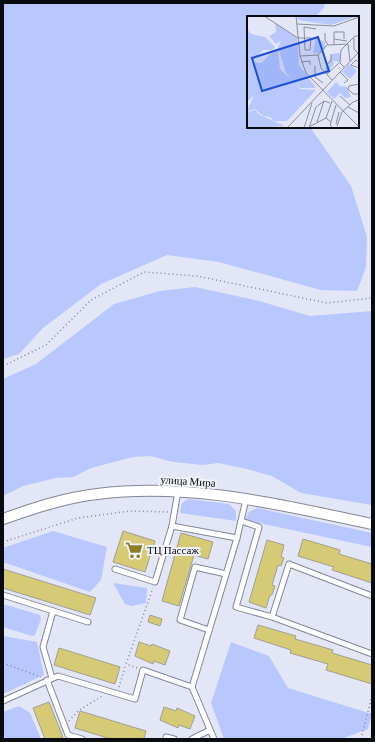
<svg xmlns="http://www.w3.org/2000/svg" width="375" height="742" viewBox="0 0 375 742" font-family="'Crimson Pro',serif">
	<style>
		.green { fill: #b9c7ff }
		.building { fill: #d7ca77; stroke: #a19f90 }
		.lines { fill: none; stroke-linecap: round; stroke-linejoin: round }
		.lane-casing { stroke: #838695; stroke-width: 7 }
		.street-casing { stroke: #838695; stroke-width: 12 }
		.path { stroke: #868894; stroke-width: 1.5; stroke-dasharray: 1 3; stroke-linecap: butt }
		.lane { stroke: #fff; stroke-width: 5 }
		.street { stroke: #fff; stroke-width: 10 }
		.labels { text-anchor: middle; stroke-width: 4; stroke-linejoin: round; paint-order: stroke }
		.street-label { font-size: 11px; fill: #0a0b10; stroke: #f1f4fd }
		.poi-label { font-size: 11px; fill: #0a0b10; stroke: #f1f4fd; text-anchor: start }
		.inset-road { fill: none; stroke: #8c8e9a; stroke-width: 1 }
		.view { fill: #1d4ed8; fill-opacity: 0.15; stroke: #1d4ed8; stroke-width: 2 }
		.inset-edge { fill: none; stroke: #0a0b10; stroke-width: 2 }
	</style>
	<rect width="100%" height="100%" fill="#e2e6f6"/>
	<!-- green -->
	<g class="green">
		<polygon points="3,3 325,3 324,8 315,17 248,17 248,127 310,127 351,186 367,237 366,267 357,291 321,290 219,262 167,255 101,284 43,328 19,354 3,359"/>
		<polygon points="195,287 259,301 310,316 372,311 372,505 301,493 272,476 247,469 218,463 203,465 173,462 150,456 133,457 91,468 73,477 56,478 23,486 3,496 3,379 36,364 114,304 160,291"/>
		<polygon points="188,499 229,504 236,511 236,521 180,513 182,503"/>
		<polygon points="257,508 372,533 372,547 245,520 249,512"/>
		<polygon points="53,531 107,547 101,580 90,592 3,562 3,548"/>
		<polygon points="113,583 147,588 146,603 131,606 125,604"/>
		<polygon points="3,604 40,615 41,619 35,635 32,636 3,627"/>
		<polygon points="3,636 37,642 44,675 3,694"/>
		<polygon points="231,642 269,656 288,688 372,714 368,729 341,739 224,739 211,703"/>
		<polygon points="19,706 30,713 41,739 3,739 3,712"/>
	</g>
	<!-- building -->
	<g class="building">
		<polygon points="123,531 155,541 145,572 113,562"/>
		<polygon points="181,533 213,542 208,559 194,555 179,606 162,601"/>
		<polygon points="303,539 340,550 339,554 372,564 372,583 332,570 334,567 298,556"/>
		<polygon points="267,540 284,545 281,557 284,558 281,566 278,565 272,585 275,586 272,595 270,595 266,608 249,602"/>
		<polygon points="3,569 96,598 90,615 3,588"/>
		<polygon points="150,615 162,619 160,626 148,622"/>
		<polygon points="258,625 296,636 295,639 333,650 332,653 372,665 372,684 326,670 328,664 290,653 291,650 254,638"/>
		<polygon points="139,642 151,646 152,644 170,651 165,665 154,661 153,664 135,656"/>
		<polygon points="59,648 120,667 115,684 54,665"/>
		<polygon points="49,702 63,737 57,739 45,739 33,708"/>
		<polygon points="164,707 176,711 177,708 195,716 190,729 179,725 178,728 160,720"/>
		<polygon points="80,711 146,731 144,739 111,739 75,728"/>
	</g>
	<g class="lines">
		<!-- lane casing -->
		<g class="lane-casing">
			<g id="lane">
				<polyline points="241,521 259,527 236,607 272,617"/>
				<polyline points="172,526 237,538"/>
				<polyline points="115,569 155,582 172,526 178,491"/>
				<polyline points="3,595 88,622"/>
				<polyline points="372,596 289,564 272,617 372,654"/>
				<polyline points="209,630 180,620 195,567 226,574"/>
				<polyline points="52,678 43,647 53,611"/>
				<polyline points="47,680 68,735 82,739"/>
				<polyline points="192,687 214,739"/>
				<polyline points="3,701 58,676 135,699 143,670 192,687 237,538 246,499"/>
				<polyline points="166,737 174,739"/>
				<polyline points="192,739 210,730"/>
			</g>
		</g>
		<!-- street casing -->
		<g class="street-casing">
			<path id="street" d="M3 519C34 508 64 498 97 494 191 482 281 505 372 524"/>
		</g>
		<!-- path -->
		<g class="path">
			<polyline points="3,366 46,345 91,300 144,272 197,276 327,303 372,298"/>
			<polyline points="3,542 78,518 130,511 169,512"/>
			<polyline points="3,663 41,677"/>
			<polyline points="137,668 126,664 153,588"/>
			<polyline points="119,687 126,664"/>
			<polyline points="69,721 78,711 102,696"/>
			<polyline points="361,739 372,696"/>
		</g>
		<!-- lane -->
		<use href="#lane" class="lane"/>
		<!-- street -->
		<use href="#street" class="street"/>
	</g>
	<!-- icons -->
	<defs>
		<g id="supermarket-bare" transform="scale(1.38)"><path d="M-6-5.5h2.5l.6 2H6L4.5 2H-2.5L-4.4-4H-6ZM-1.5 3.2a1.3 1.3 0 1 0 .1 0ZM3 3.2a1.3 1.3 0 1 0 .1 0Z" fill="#8c7f26" stroke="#f1f4fd" stroke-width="2.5" paint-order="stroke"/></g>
	</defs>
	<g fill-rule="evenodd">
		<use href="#supermarket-bare" x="134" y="550"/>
	</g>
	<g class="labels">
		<!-- street labels -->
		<g class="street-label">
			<text transform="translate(188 481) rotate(4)" y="4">улица Мира</text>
		</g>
		<!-- poi labels -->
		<g class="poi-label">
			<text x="147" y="554">ТЦ Пассаж</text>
		</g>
	</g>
	<!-- overview -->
	<g transform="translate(247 16)">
		<rect width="112" height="112" fill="#e2e6f6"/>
		<path d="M50 0H111L84 9 51 4ZM28 7 50 22 52 49 69 72H53L39 57 31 31 34 25 29 28 22 20 29 16ZM0 13 4 18 18 21 28 31 25 34H16L4 46 15 47 22 39 31 35 33 53 38 58 46 64 53 73 69 74 40 105H27L23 101 16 100 8 93 0 95 7 79 0 86ZM69 22 78 26V33L72 37H66ZM93 37V46L86 45 87 48 80 57 78 53 85 38ZM102 48 110 55 103 63 95 56ZM89 66 93 70 100 71 104 81 98 82 93 77 87 83 80 76ZM8 94 13 99 38 110 0 112V96Z" fill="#b9c7ff"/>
		<path class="inset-road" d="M17 0 51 22H64M49 0 53 40 59 57 112 111M50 8 87 10 112 1M78 17V24L81 29 101 28 103 45M64 22 63 34H58L57 11 69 13M107 22V33L111 37M87 23 100 25M87 29V16H97V23M71 39 81 28M53 40 71 39 74 52 85 64M54 46 63 45V49M112 47 109 44 104 49 112 52M79 49 84 45V38M68 50V61L76 67M97 51 93 47 94 34 108 20H112M93 56 101 64 97 67M80 58 92 47M101 73 106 78H112M101 73 102 70 112 68M93 80 103 89M101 91 112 97M70 106 77 85 83 87M84 106 79 102 85 85M89 108 92 96M90 110 95 96 106 86 112 84M62 111 79 102M40 112 112 36M57 112 65 87M62 112 69 91 77 85M86 112 83 109 89 89"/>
		<path class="view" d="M71 21 82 55 15 75 5 42Z"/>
		<rect width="112" height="112" class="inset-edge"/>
	</g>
	<!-- border -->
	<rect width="375" height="742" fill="none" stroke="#0a0b10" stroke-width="8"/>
</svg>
